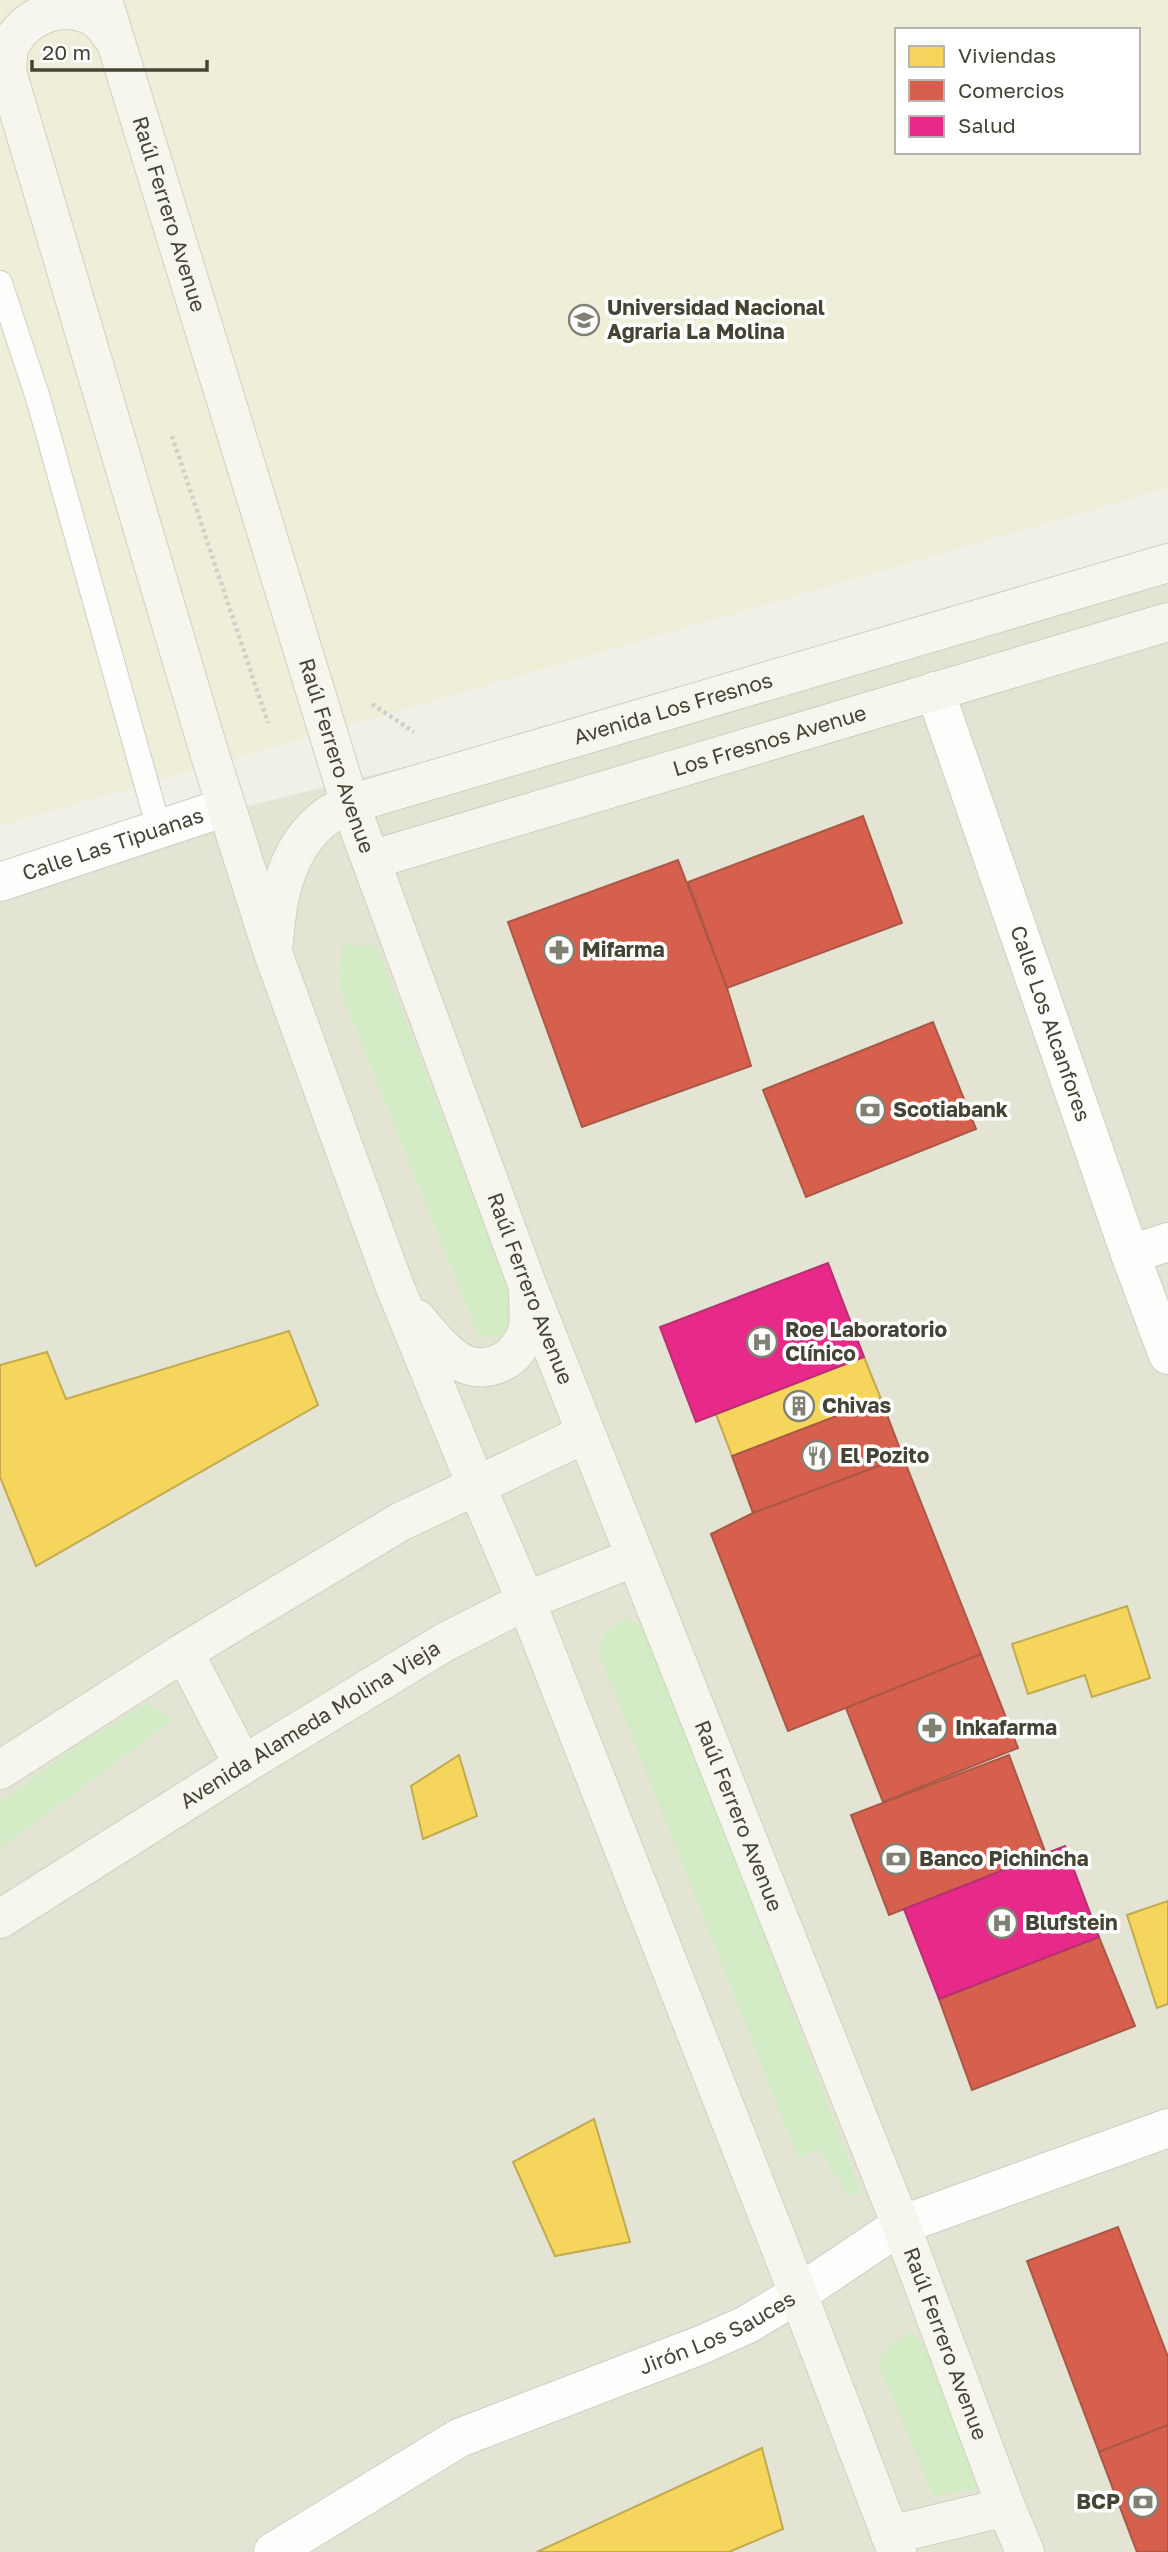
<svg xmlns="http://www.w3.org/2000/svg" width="1168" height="2552" viewBox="0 0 1168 2552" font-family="'Golos Text',sans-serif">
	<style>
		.residential { fill: #e4e4d5 }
		.education { fill: #eeeed9; fill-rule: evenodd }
		.green { fill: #d3ecc6 }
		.homes { fill: #f6d55c; stroke: #c1aa50; stroke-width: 2 }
		.shops { fill: #d6604d; stroke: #aa5846; stroke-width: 2 }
		.health { fill: #e7298a; stroke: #b63170; stroke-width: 2 }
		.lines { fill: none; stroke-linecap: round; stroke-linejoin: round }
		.lane-casing { stroke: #cecec6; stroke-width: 26 }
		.street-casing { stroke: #cecec6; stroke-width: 40 }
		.secondary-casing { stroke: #d0d0c0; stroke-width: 40 }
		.path { stroke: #d0d0c9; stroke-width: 4.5; stroke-dasharray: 3.5 3.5; stroke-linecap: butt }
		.lane { stroke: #fdfdfc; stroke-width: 24 }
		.street { stroke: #fdfdfc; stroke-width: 38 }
		.secondary { stroke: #f6f6ee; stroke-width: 38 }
		.labels { text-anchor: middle; stroke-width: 7; stroke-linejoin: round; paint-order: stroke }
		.street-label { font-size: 21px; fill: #454434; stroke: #fff }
		.poi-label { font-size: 21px; font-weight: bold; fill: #454434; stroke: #fff; text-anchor: start }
	</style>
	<rect width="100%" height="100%" fill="#f0f0e8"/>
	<!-- residential -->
	<polygon class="residential" points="1168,576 1168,2552 0,2552 0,868"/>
	<!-- education -->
	<path class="education" d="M0 0H1168V488L0 826ZM897 30H1138V152H897Z"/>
	<!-- green -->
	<g class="green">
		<polygon points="342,944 377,947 516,1307 514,1335 479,1337 339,987"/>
		<polygon points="626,1617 651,1635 861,2193 847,2195 819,2149 798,2158 596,1646 607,1632"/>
		<polygon points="148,1703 175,1719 0,1848 0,1803 82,1742"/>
		<polygon points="911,2332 930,2349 984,2488 933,2496 878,2364 887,2345"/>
	</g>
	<!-- homes -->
	<g class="homes">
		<polygon points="289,1331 318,1405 36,1566 0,1477 0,1365 47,1352 66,1399"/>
		<polygon points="864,1357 881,1399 732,1456 716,1414"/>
		<polygon points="1127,1606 1150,1678 1092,1697 1085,1675 1028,1694 1012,1644"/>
		<polygon points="459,1755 477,1816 423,1839 411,1786"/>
		<polygon points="1168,1901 1168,2004 1157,2008 1127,1915"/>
		<polygon points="594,2119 630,2242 555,2256 513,2162"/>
		<polygon points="762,2448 783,2529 729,2552 537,2552"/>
	</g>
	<!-- shops -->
	<g class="shops">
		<polygon points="863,816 902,923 727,988 688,882"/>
		<polygon points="678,860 727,988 751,1066 582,1127 508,922"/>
		<polygon points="933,1022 976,1129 806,1197 763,1090"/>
		<polygon points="881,1399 903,1457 753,1513 732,1456"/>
		<polygon points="903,1457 981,1654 788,1731 711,1534 753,1513"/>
		<polygon points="981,1654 1018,1748 883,1802 846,1708"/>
		<polygon points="1009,1755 1046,1854 889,1915 851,1815"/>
		<polygon points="1099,1937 1135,2026 972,2090 939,1999"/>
		<polygon points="1118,2227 1168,2357 1168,2425 1099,2452 1027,2261"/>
		<polygon points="1168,2425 1168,2552 1137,2552 1099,2452"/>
	</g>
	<!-- health -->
	<g class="health">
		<polygon points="828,1263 864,1357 696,1422 660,1327"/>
		<polygon points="1065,1846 1099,1937 939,1999 904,1909"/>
	</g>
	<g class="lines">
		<!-- lane casing -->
		<g class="lane-casing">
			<polyline id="lane" points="0,283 38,398 159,829"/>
		</g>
		<!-- street casing -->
		<g class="street-casing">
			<g id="street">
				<path id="s1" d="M935 691 1130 1254 1168 1355"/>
				<path id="s2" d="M0 882 226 807"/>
				<polyline points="1130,1254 1168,1242"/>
				<path id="s3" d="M273 2552 459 2438 701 2345 746 2325 798 2294 901 2225 1168 2128"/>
			</g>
		</g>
		<!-- secondary casing -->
		<g class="secondary-casing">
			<g id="secondary">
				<path id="s4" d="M103 0 350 804 528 1287 901 2225 1006 2507 1025 2552"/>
				<polyline points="0,48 209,752 273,953 393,1282 476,1485 526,1601 782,2252 897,2552"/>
				<path d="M7 71C8 62 7 51 11 44 27 13 66 0 97 19 103 24 109 34 115 40"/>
				<path id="s5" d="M371 860 1168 622"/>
				<path id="s6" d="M274 942C277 896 287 846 326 817 333 811 343 808 350 804L1168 563"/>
				<path d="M417 1319C440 1347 465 1382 504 1361 514 1356 524 1342 527 1331 530 1321 528 1305 528 1293"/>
				<polyline points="184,1652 243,1765"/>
				<polyline points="0,1770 184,1652 400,1522 585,1434"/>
				<path id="s7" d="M0 1919 243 1765 445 1642 526 1601 635 1557"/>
				<polyline points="890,2535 1006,2507"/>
			</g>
		</g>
		<!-- path -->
		<g class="path">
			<polyline points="172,436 268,723"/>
			<polyline points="372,704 414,732"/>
		</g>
		<!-- lane -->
		<use href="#lane" class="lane"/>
		<!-- street -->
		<use href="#street" class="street"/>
		<!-- secondary -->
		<use href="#secondary" class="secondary"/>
	</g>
	<!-- icons -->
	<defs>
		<g id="university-ring" transform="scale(1.575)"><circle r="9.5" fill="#fff" stroke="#818073" stroke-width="1.5"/><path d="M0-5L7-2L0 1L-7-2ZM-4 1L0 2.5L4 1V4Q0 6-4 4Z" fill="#818073"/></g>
		<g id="pharmacy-ring" transform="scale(1.575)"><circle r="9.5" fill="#fff" stroke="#818073" stroke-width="1.5"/><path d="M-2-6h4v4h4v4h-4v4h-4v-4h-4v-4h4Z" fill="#818073"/></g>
		<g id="bank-ring" transform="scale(1.575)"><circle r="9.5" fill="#fff" stroke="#818073" stroke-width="1.5"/><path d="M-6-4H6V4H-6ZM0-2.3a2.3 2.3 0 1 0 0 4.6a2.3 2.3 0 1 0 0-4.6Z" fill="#818073"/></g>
		<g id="hospital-ring" transform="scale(1.575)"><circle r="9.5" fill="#fff" stroke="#818073" stroke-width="1.5"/><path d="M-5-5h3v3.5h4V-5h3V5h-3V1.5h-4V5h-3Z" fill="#818073"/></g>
		<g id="building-ring" transform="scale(1.575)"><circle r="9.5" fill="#fff" stroke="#818073" stroke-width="1.5"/><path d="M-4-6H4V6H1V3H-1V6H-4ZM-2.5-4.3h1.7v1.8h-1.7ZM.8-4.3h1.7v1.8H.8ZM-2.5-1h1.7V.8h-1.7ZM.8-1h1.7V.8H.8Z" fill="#818073"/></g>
		<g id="restaurant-ring" transform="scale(1.575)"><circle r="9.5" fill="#fff" stroke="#818073" stroke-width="1.5"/><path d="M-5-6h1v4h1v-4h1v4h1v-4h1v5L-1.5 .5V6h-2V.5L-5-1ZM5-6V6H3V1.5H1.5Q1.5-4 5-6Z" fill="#818073"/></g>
	</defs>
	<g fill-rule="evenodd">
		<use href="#university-ring" x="584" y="320"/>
		<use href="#pharmacy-ring" x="559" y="950"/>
		<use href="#bank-ring" x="870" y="1110"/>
		<use href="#hospital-ring" x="762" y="1342"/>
		<use href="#building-ring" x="799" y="1406"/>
		<use href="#restaurant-ring" x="817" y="1456"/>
		<use href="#pharmacy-ring" x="932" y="1728"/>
		<use href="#bank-ring" x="896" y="1859"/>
		<use href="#hospital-ring" x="1002" y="1923"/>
		<use href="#bank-ring" x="1143" y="2502"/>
	</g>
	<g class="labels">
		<!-- street labels -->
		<g class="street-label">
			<text dy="7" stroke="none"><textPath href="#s4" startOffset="224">Raúl Ferrero Avenue</textPath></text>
			<text dy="7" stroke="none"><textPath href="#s6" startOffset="504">Avenida Los Fresnos</textPath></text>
			<text dy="7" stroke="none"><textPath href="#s5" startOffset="416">Los Fresnos Avenue</textPath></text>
			<text dy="7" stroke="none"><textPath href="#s4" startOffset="791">Raúl Ferrero Avenue</textPath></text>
			<text dy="7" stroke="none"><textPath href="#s2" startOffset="119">Calle Las Tipuanas</textPath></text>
			<text dy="7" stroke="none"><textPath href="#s1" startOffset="352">Calle Los Alcanfores</textPath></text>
			<text dy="7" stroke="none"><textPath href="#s4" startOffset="1358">Raúl Ferrero Avenue</textPath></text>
			<text dy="7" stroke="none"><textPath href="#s7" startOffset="366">Avenida Alameda Molina Vieja</textPath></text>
			<text dy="7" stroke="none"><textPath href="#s4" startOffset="1925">Raúl Ferrero Avenue</textPath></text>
			<text dy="7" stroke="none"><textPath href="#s3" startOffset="497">Jirón Los Sauces</textPath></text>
			<text dy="7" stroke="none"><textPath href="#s4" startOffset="2492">Raúl Ferrero Avenue</textPath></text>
		</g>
		<!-- poi labels -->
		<g class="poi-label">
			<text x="607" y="315">Universidad Nacional<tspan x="607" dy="24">Agraria La Molina</tspan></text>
			<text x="582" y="957">Mifarma</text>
			<text x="893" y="1117">Scotiabank</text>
			<text x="785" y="1337">Roe Laboratorio<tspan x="785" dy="24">Clínico</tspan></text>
			<text x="822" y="1413">Chivas</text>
			<text x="840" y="1463">El Pozito</text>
			<text x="955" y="1735">Inkafarma</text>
			<text x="919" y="1866">Banco Pichincha</text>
			<text x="1025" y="1930">Blufstein</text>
			<text x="1120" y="2509" text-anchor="end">BCP</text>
		</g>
	</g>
	<!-- legend -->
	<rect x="895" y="28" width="245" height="126" fill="#ffffff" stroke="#b5b4ae" stroke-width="2"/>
	<rect x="909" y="46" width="35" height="21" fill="#f6d55c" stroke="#b5b4ae" stroke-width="2"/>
	<text x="958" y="63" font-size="21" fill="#454434">Viviendas</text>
	<rect x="909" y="80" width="35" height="21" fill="#d6604d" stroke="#b5b4ae" stroke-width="2"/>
	<text x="958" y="98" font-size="21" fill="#454434">Comercios</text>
	<rect x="909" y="116" width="35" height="21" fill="#e7298a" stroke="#b5b4ae" stroke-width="2"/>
	<text x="958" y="133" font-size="21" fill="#454434">Salud</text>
	<!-- scale -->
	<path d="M32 60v10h175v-10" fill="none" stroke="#454434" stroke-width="3.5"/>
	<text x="42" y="60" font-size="21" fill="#454434" stroke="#ffffff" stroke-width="5" paint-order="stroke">20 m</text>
</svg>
